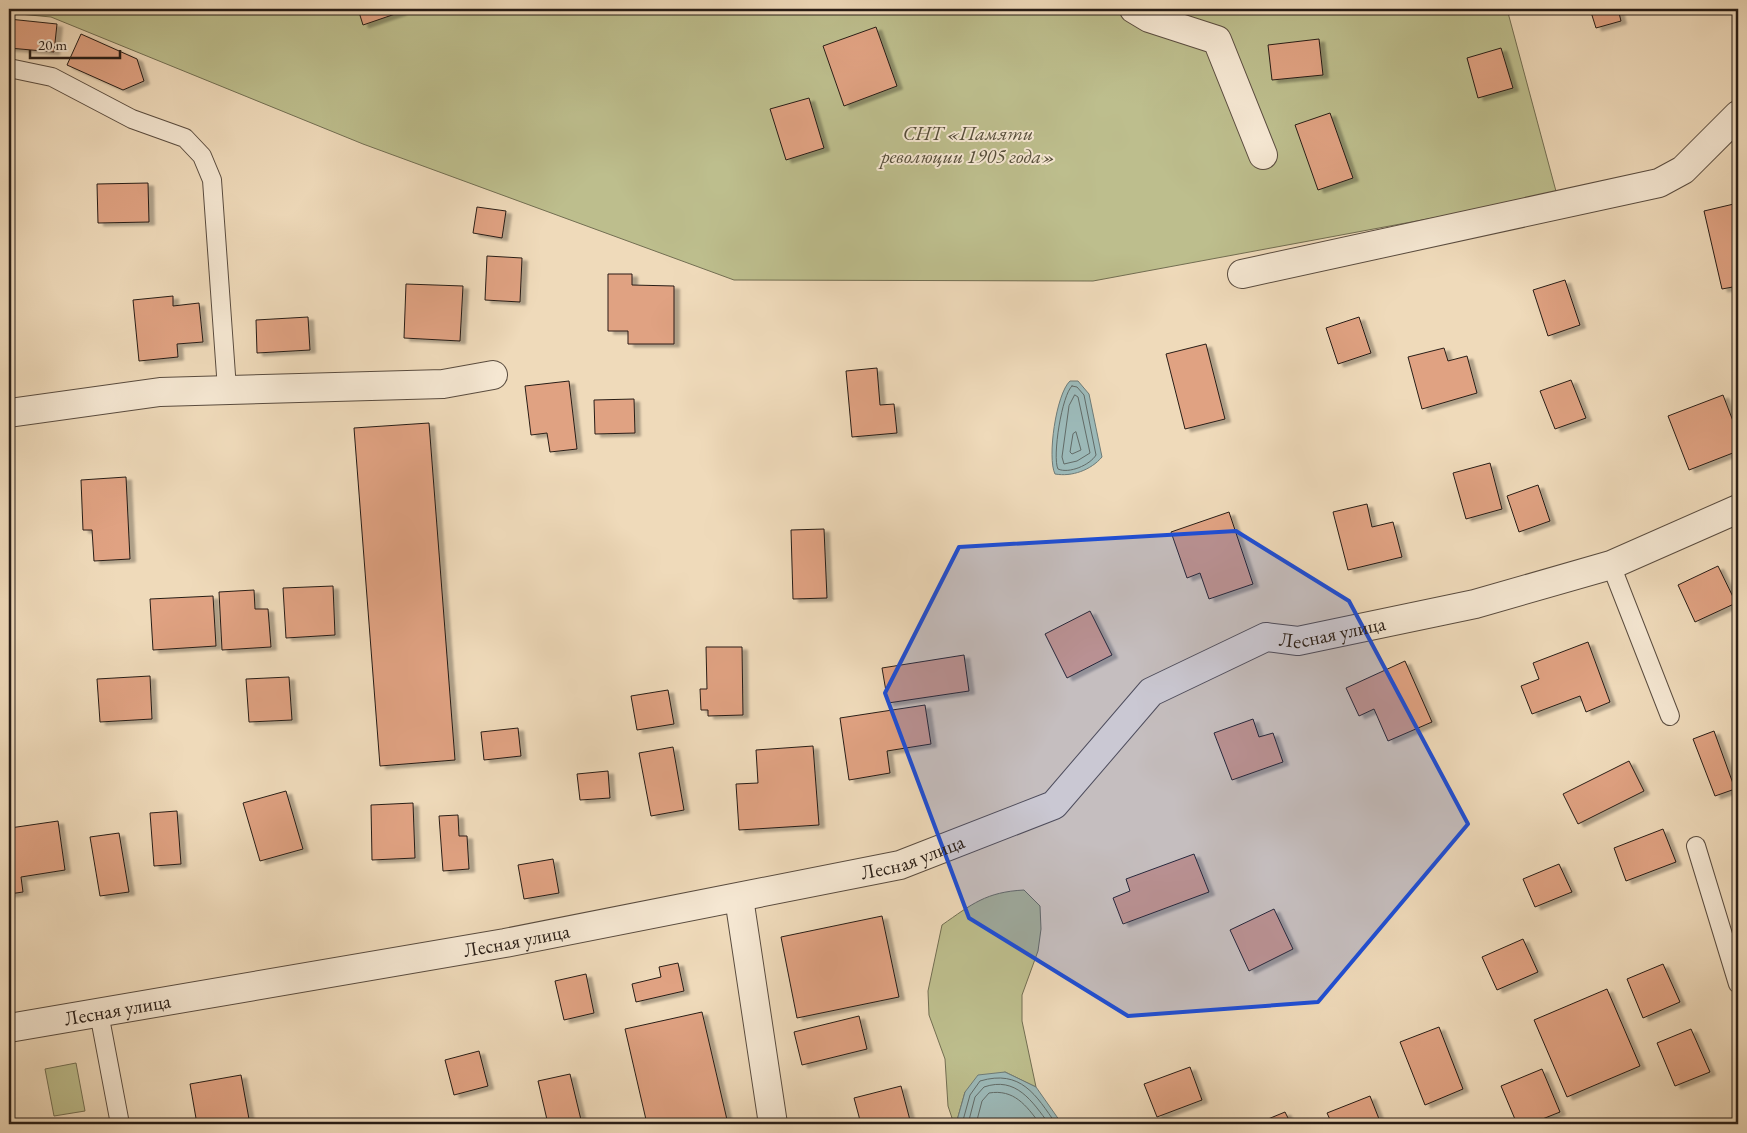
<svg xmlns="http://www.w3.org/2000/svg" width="1747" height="1133" viewBox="0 0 1747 1133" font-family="'EB Garamond',serif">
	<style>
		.green { fill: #bdbe8d; stroke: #726e52 }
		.water { fill: #9cb9b8; stroke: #6e7b77 }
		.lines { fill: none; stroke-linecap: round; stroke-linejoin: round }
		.shore { stroke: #626b67; stroke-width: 1 }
		.building { fill: #e0a282; stroke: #281d16; filter: url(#shadow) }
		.service-casing { stroke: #5a4c3f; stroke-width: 20 }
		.minor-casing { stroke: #5a4c3f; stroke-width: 30 }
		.service { stroke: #f5e7d2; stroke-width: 18 }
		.minor { stroke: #f5e7d2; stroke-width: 28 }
		.marked { fill: #1d4ed8; fill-opacity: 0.2; stroke: #1d4ed8; stroke-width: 4; stroke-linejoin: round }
		.labels { text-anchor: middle; stroke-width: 4; stroke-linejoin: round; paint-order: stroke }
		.park-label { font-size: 20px; font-style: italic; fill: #554d3a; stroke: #f5e7d2 }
		.street-label { font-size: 20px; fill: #281d16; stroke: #f5e7d2 }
	</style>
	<defs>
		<filter id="shadow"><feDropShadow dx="5.5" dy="3" stdDeviation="1" flood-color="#0004"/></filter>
	</defs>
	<rect width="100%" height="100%" fill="#efdaba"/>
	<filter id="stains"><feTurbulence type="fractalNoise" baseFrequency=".004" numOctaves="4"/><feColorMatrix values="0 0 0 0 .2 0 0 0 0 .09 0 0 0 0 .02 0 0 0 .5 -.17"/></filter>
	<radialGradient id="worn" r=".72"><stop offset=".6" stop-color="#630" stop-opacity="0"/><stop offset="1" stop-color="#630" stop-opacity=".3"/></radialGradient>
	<!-- green -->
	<g class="green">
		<polygon points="9,9 1507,9 1557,195 1093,281 734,280 363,144 51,17 9,13"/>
		<path d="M1024 890 1040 906 1041 929 1038 951 1022 995V1021L1036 1087 1005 1072 965 1092 956 1124H954L948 1106 945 1059 929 1015 928 991 942 925C972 904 986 892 1024 890Z"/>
		<polygon points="76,1063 85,1111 54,1116 45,1069"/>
	</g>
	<!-- water -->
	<g class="water">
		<path d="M1070 381H1078L1089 394 1102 457C1091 470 1072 477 1055 474 1047 458 1056 394 1070 381Z"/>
		<polygon points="1005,1072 1036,1087 1062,1124 956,1124 965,1092 978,1075"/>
	</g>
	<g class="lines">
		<!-- shore -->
		<g class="shore">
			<path d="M1072 386 1077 387 1084 395 1096 455C1090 465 1069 474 1058 469 1052 457 1062 394 1072 386Z"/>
			<polygon points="1075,395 1078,397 1090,453 1077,461 1064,464 1062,457 1069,406"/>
			<polygon points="1076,432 1081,450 1072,454 1070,452 1073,434"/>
			<path d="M962 1124 970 1095 980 1081C1021 1069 1036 1095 1056 1124"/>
			<path d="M968 1124 975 1097 984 1087C1016 1076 1032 1101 1049 1124"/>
			<path d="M976 1124 982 1101 989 1093C1014 1089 1026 1105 1040 1124"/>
		</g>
	</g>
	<!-- building -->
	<g class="building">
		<polygon points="358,9 400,9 401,12 363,25"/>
		<polygon points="1590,9 1618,9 1621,21 1596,28"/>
		<polygon points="9,19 57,24 54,52 9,48"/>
		<polygon points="876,27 897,86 844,106 823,46"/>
		<polygon points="81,34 137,59 144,81 123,90 67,65"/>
		<polygon points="1319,39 1323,75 1272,80 1268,45"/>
		<polygon points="1501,48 1513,88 1478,98 1467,58"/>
		<polygon points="809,98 824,148 786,160 770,109"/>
		<polygon points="1330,113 1353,178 1318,190 1295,125"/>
		<polygon points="148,183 149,222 98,223 97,184"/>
		<polygon points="1738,203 1738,286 1722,289 1704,211"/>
		<polygon points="477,207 506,211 502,238 473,233"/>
		<polygon points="487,256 522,258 520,302 485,300"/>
		<polygon points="608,274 632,274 632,285 674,286 674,344 628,344 628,331 608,331"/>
		<polygon points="1565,280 1580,325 1548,336 1533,290"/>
		<polygon points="406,284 463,286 460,341 404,338"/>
		<polygon points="173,296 173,306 199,303 203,342 177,344 178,357 139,361 133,300"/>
		<polygon points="308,317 310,350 257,353 256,320"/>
		<polygon points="1359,317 1371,353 1338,364 1326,328"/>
		<polygon points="1206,344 1225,419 1185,429 1166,354"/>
		<polygon points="1444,348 1448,361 1467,356 1477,393 1422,409 1408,357"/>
		<polygon points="877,368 880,405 894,404 897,433 852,437 846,371"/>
		<polygon points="1571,380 1586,418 1555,429 1540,391"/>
		<polygon points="569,381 577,449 550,452 547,433 531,435 525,386"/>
		<polygon points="1723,395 1738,434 1738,451 1689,470 1668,416"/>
		<polygon points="634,399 635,433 595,434 594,400"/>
		<polygon points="429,423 455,760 380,766 354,428"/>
		<polygon points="1490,463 1502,509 1466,519 1453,473"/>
		<polygon points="126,477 130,559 94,561 92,530 83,530 81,480"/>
		<polygon points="1538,485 1550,521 1519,532 1507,496"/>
		<polygon points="1367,504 1372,527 1393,522 1402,557 1348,570 1333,512"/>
		<polygon points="1229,512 1253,584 1209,599 1200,573 1187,578 1171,532"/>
		<polygon points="824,529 827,598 793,599 791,530"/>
		<polygon points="1718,566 1736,603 1695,622 1678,585"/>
		<polygon points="333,586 335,635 286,638 283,588"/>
		<polygon points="254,590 255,609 268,609 271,647 222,650 219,592"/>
		<polygon points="213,596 216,646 153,650 150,599"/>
		<polygon points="1090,611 1112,655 1067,678 1045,634"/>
		<polygon points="1588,642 1610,702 1586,712 1580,696 1532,714 1521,686 1539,679 1533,663"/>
		<polygon points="706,647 742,647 743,715 708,716 708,710 701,710 700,689 707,689"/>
		<polygon points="964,655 969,691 888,703 882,668"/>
		<polygon points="1405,661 1432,722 1388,741 1374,709 1359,716 1346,688"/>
		<polygon points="150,676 152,719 100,722 97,679"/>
		<polygon points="289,677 292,720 249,722 246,679"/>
		<polygon points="668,690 674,724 637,730 631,696"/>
		<polygon points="925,705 931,744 887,751 890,773 849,780 840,718"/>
		<polygon points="1253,719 1259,737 1273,733 1283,762 1232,780 1214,733"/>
		<polygon points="518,728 521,756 484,760 481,732"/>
		<polygon points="1714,731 1735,789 1715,796 1693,739"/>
		<polygon points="813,746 819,825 739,830 736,784 758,783 756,750"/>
		<polygon points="673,747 684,810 651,816 639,753"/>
		<polygon points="1629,761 1644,791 1578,824 1563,794"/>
		<polygon points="608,771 610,798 580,800 577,774"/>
		<polygon points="286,791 303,849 260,861 243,803"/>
		<polygon points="413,803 415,858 372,860 371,805"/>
		<polygon points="177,811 181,864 154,866 150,813"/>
		<polygon points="458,815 459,836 467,836 469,869 443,871 439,816"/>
		<polygon points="58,821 65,870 21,877 23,892 9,894 9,846 12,845 10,828"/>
		<polygon points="1663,829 1676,862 1626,881 1614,848"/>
		<polygon points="119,833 129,892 100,896 90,837"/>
		<polygon points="1194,854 1209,892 1123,924 1113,898 1130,891 1126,879"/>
		<polygon points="553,859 559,893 524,899 518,865"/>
		<polygon points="1559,864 1572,892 1535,907 1523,879"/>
		<polygon points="1274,909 1293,949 1249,971 1230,930"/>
		<polygon points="882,916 899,997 797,1018 781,937"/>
		<polygon points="1523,939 1538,972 1497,990 1482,957"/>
		<polygon points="678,963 684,991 636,1002 632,984 661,977 659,967"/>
		<polygon points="1663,964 1680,1002 1643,1018 1627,979"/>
		<polygon points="586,974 594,1013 564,1020 555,981"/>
		<polygon points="1607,989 1640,1066 1567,1097 1534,1020"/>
		<polygon points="702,1012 728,1124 647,1124 625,1029"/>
		<polygon points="859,1016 867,1049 802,1065 794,1032"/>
		<polygon points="1439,1027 1463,1089 1425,1105 1400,1042"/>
		<polygon points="1691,1029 1710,1072 1675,1086 1657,1043"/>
		<polygon points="479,1051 488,1086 454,1095 445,1060"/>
		<polygon points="1190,1067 1202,1100 1157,1117 1144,1084"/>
		<polygon points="1542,1069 1560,1112 1530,1124 1517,1124 1501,1086"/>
		<polygon points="570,1074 582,1124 548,1124 538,1081"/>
		<polygon points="241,1075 249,1119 217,1124 197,1124 190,1084"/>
		<polygon points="901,1086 911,1124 861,1124 854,1098"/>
		<polygon points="1370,1096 1381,1124 1332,1124 1327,1113"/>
		<polygon points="1285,1112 1291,1124 1256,1124"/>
	</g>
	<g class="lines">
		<!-- service casing -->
		<g class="service-casing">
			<g id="service">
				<polyline points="9,68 52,77 132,119 185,138 202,156 212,180 227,389"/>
				<polyline points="1611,565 1670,716"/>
				<polyline points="1696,846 1738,984"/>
				<polyline points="99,1013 120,1124"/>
			</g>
		</g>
		<!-- minor casing -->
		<g class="minor-casing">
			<g id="minor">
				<polyline points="1134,9 1149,18 1217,40 1263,155"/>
				<polyline points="1242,274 1659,183 1683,170 1738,115"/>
				<polyline points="9,413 160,392 443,384 493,375"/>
				<polyline points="739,898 773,1124"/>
				<path id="s1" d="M9 1028 505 943 900 865 1054 805 1151 692 1266 637 1298 641 1475 604 1611 565 1738 509"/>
			</g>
		</g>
		<!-- service -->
		<use href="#service" class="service"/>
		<!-- minor -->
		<use href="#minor" class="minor"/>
	</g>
	<!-- marked area -->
	<path class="marked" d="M1236 531 1349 601 1468 824 1318 1002 1128 1016 969 918 885 693 959 547Z"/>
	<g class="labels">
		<!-- park labels -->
		<g class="park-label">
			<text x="968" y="140">СНТ «Памяти<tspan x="968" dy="23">революции 1905 года»</tspan></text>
		</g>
		<!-- street labels -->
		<g class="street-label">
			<text dy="7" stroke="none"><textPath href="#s1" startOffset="1415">Лесная улица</textPath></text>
			<text dy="7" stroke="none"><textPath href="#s1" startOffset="920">Лесная улица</textPath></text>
			<text dy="7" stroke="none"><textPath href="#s1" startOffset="515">Лесная улица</textPath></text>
			<text dy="7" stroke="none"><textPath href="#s1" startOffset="110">Лесная улица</textPath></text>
		</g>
	</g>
	<!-- margin -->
	<rect width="1747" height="1133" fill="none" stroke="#efdaba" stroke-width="30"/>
	<rect x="10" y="10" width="1727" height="1113" fill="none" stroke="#281d16" stroke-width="2.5"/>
	<rect x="15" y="15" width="1717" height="1103" fill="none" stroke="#281d16"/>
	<!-- scale -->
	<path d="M30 50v8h90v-8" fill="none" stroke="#281d16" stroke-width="2.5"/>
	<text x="38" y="50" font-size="15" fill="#281d16" stroke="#f5e7d2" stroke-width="4" paint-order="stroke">20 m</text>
	<rect width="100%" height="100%" filter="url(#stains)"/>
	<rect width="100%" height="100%" fill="url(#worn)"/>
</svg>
